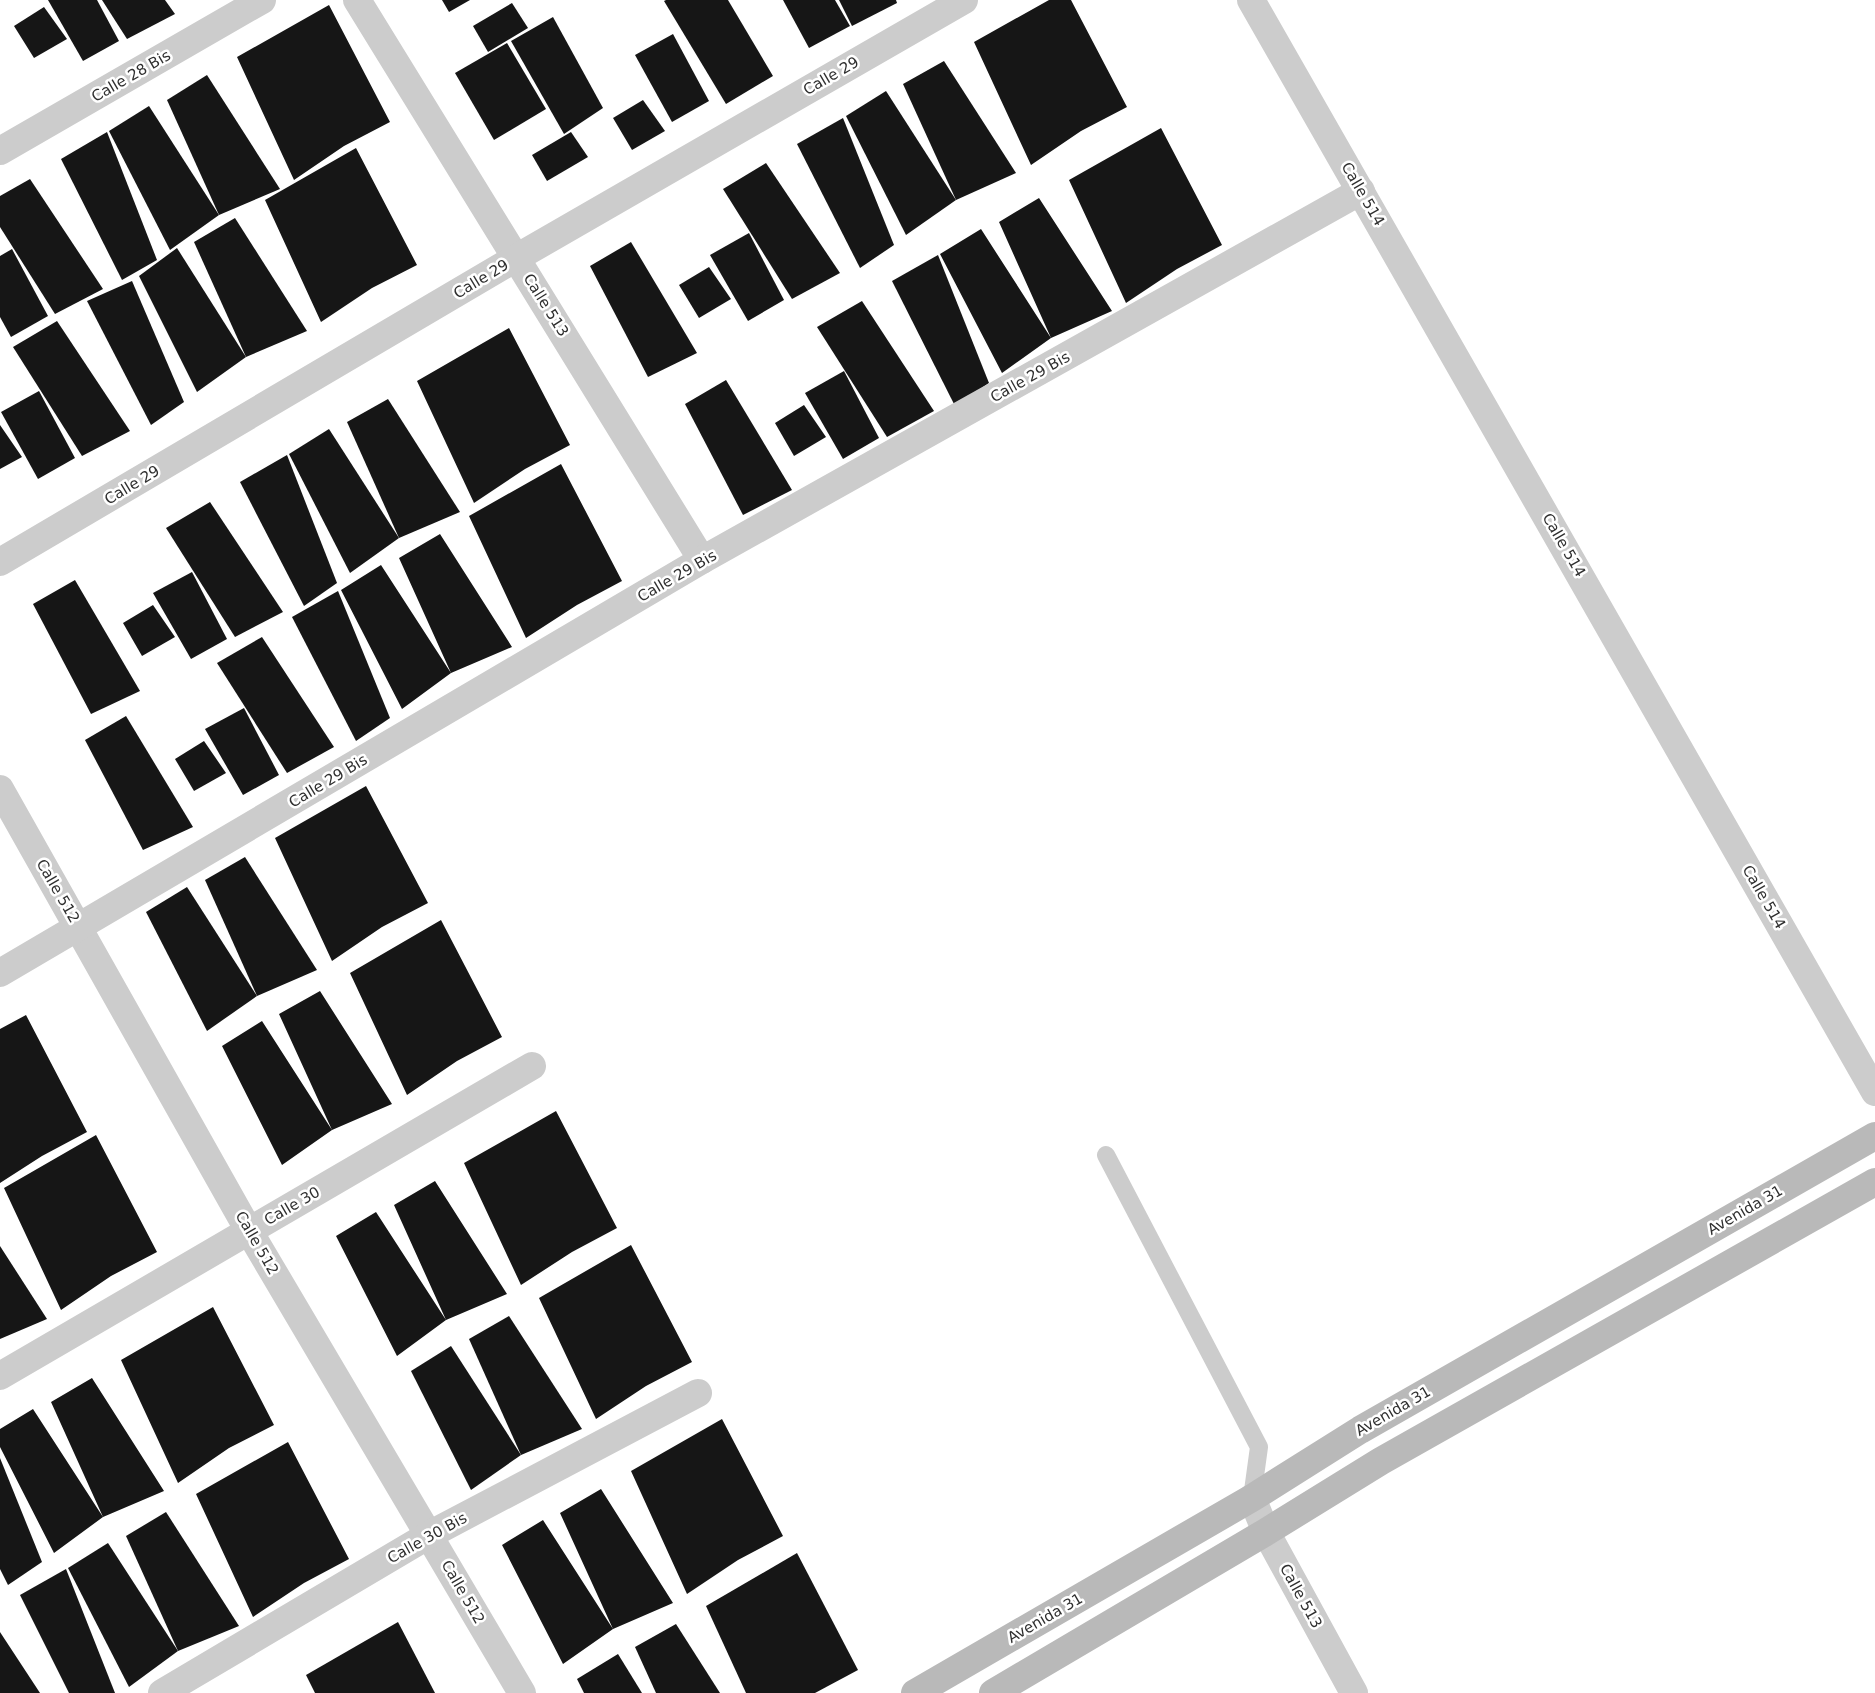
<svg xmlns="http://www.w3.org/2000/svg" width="1875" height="1693" viewBox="0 0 1875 1693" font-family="'DejaVu Sans',sans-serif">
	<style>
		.building { fill: #161616 }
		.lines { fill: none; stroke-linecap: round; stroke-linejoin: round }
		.lane { stroke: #ccc; stroke-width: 18 }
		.street { stroke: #ccc; stroke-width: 28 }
		.secondary { stroke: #b9b9b9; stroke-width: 28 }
		.labels { text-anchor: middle; stroke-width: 5; stroke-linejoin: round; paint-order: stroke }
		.street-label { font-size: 15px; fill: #2f2f2f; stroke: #fff }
	</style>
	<rect width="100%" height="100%" fill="#fff"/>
	<!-- building -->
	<g class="building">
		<polygon points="48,0 97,0 119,41 83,61"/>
		<polygon points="102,0 165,0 175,14 127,39"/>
		<polygon points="442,0 470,0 449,12"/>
		<polygon points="666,0 728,0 773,76 726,104 664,1"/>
		<polygon points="783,0 835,0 850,26 809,48"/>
		<polygon points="839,0 896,0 897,3 852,26"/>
		<polygon points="1049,0 1071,0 1127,107 1081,131 1031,165 974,42"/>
		<polygon points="512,3 528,28 488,52 473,26"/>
		<polygon points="329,5 390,122 344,146 294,180 237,57"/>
		<polygon points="44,7 67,39 34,58 14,26"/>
		<polygon points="553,17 603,108 564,134 511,41"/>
		<polygon points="673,34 709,101 672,122 635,55"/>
		<polygon points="507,43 546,109 494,140 455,73"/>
		<polygon points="944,61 1016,173 956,200 903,84"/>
		<polygon points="207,75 280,189 219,215 167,100"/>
		<polygon points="886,91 956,200 906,235 846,116"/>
		<polygon points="643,100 665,131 632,150 613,118"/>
		<polygon points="149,106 219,215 170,250 109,131"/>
		<polygon points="843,118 894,245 860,268 797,144"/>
		<polygon points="1161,128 1222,245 1177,269 1126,303 1069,180"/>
		<polygon points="107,132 157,260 122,280 61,159"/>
		<polygon points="571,132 588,157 547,181 532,155"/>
		<polygon points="356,148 417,265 372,288 321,322 265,200"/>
		<polygon points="766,163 840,273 792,299 723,189"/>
		<polygon points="30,179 103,289 55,314 0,227 0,196"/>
		<polygon points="1039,198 1112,311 1051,338 1002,373 940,254 981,229 1051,338 999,222"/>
		<polygon points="235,218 307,331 246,357 194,242"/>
		<polygon points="749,233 784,300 748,321 710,255"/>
		<polygon points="631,242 697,353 648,377 590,266"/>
		<polygon points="177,248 246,357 197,392 139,276"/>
		<polygon points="12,249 48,316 11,337 0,317 0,256"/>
		<polygon points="938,255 989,383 955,406 892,281"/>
		<polygon points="709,267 731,299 699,318 679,285"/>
		<polygon points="132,281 184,402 151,425 87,301"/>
		<polygon points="862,301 934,411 887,437 817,327"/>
		<polygon points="57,321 130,431 82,456 13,347"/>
		<polygon points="509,328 570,445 525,469 474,503 417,381"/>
		<polygon points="844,371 879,438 843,459 805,393"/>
		<polygon points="726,380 792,490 743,515 685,404"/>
		<polygon points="39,391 75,458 38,479 1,412"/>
		<polygon points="388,399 460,512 399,538 347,422"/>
		<polygon points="804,405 826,437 794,456 775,423"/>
		<polygon points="0,425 22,457 0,469"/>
		<polygon points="329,429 399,538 350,573 289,454"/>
		<polygon points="287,455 337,583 304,606 240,482"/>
		<polygon points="561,464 622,581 577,605 526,638 469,516"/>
		<polygon points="210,502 283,612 235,637 166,528"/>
		<polygon points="440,534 512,647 451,673 402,709 341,590 381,565 451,673 399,558"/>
		<polygon points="192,572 227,639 191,659 153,593"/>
		<polygon points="75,580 140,691 91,714 33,604"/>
		<polygon points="338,591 390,718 356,741 292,617"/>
		<polygon points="153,605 175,637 142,656 123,623"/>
		<polygon points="262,637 334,747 287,773 217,663"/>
		<polygon points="244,708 279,775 243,795 205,729"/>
		<polygon points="126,716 193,827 143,850 85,740"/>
		<polygon points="204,741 226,773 194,791 175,759"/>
		<polygon points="366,786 428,903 382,927 332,961 275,838"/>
		<polygon points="245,857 317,970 257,996 205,880"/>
		<polygon points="187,887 257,996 207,1031 146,912"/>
		<polygon points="441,920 502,1037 457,1061 407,1095 350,973"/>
		<polygon points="320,991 392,1104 332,1130 282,1165 222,1046 262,1021 332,1130 279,1014"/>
		<polygon points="26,1015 87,1132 42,1156 0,1183 0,1029"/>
		<polygon points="556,1111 617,1228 572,1252 521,1285 464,1163"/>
		<polygon points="96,1135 157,1252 111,1276 61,1310 4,1188"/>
		<polygon points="435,1181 507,1294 446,1320 397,1356 336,1236 376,1212 446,1320 394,1205"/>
		<polygon points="631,1245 692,1362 646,1386 596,1419 539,1298"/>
		<polygon points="0,1246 47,1319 0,1339"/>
		<polygon points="213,1307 274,1425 229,1448 178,1483 121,1360"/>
		<polygon points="509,1316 582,1429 521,1455 469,1339"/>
		<polygon points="451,1346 521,1455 471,1490 411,1371"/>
		<polygon points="92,1378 164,1491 103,1517 54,1553 0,1447 0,1429 33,1409 103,1517 51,1402"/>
		<polygon points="722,1419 783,1536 738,1560 687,1594 631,1471"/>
		<polygon points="288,1442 349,1559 304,1583 253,1617 196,1494"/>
		<polygon points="0,1458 42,1562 8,1585 0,1569"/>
		<polygon points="601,1489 673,1603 613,1629 563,1664 502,1545 543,1520 613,1629 560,1513"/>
		<polygon points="166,1512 239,1626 178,1651 126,1536"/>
		<polygon points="108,1543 178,1651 129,1687 68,1568"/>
		<polygon points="797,1553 858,1670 815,1693 746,1693 706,1606"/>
		<polygon points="66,1569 115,1693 69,1693 20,1595"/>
		<polygon points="398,1622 435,1693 315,1693 306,1675"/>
		<polygon points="676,1624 720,1693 656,1693 635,1647"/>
		<polygon points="0,1632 40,1693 0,1693"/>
		<polygon points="618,1654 642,1693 584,1693 577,1679"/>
	</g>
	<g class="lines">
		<!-- lane -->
		<polyline class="lane" points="1106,1155 1259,1447 1252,1498"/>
		<!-- street -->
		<g class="street">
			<polyline points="357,0 702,560"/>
			<polyline points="1251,0 1875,1092"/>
			<polyline points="0,151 262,0"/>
			<polyline points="0,562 516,258 964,0"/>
			<polyline points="0,789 249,1231 522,1693"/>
			<polyline points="0,973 702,560 1361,191"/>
			<polyline points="0,1376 532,1066"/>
			<polyline points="1252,1498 1266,1532 1354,1693"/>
			<polyline points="162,1693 429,1535 698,1393"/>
		</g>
		<!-- secondary -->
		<g class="secondary">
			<polyline points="915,1693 1252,1498 1360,1430 1875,1136"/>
			<polyline points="993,1693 1266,1532 1381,1461 1875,1182"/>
		</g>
	</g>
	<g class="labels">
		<!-- street labels -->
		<g class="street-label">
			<text transform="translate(131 76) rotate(-30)" y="5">Calle 28 Bis</text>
			<text transform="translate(831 76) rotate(-30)" y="5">Calle 29</text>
			<text transform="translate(1363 194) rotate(60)" y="5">Calle 514</text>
			<text transform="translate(481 279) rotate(-31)" y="5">Calle 29</text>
			<text transform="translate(546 305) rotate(58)" y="5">Calle 513</text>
			<text transform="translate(1030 377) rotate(-29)" y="5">Calle 29 Bis</text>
			<text transform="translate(132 485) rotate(-31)" y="5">Calle 29</text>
			<text transform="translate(1564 545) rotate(60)" y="5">Calle 514</text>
			<text transform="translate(677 576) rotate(-30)" y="5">Calle 29 Bis</text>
			<text transform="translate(328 781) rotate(-31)" y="5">Calle 29 Bis</text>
			<text transform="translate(58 891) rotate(60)" y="5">Calle 512</text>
			<text transform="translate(1764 897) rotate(60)" y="5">Calle 514</text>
			<text transform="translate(292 1206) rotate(-30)" y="5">Calle 30</text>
			<text transform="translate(1745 1210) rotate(-30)" y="5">Avenida 31</text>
			<text transform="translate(257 1243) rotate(60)" y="5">Calle 512</text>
			<text transform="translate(1393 1411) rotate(-30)" y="5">Avenida 31</text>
			<text transform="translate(427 1538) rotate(-29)" y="5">Calle 30 Bis</text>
			<text transform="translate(463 1592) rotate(60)" y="5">Calle 512</text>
			<text transform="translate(1301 1596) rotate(61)" y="5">Calle 513</text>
			<text transform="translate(1045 1618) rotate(-30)" y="5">Avenida 31</text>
		</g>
	</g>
</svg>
